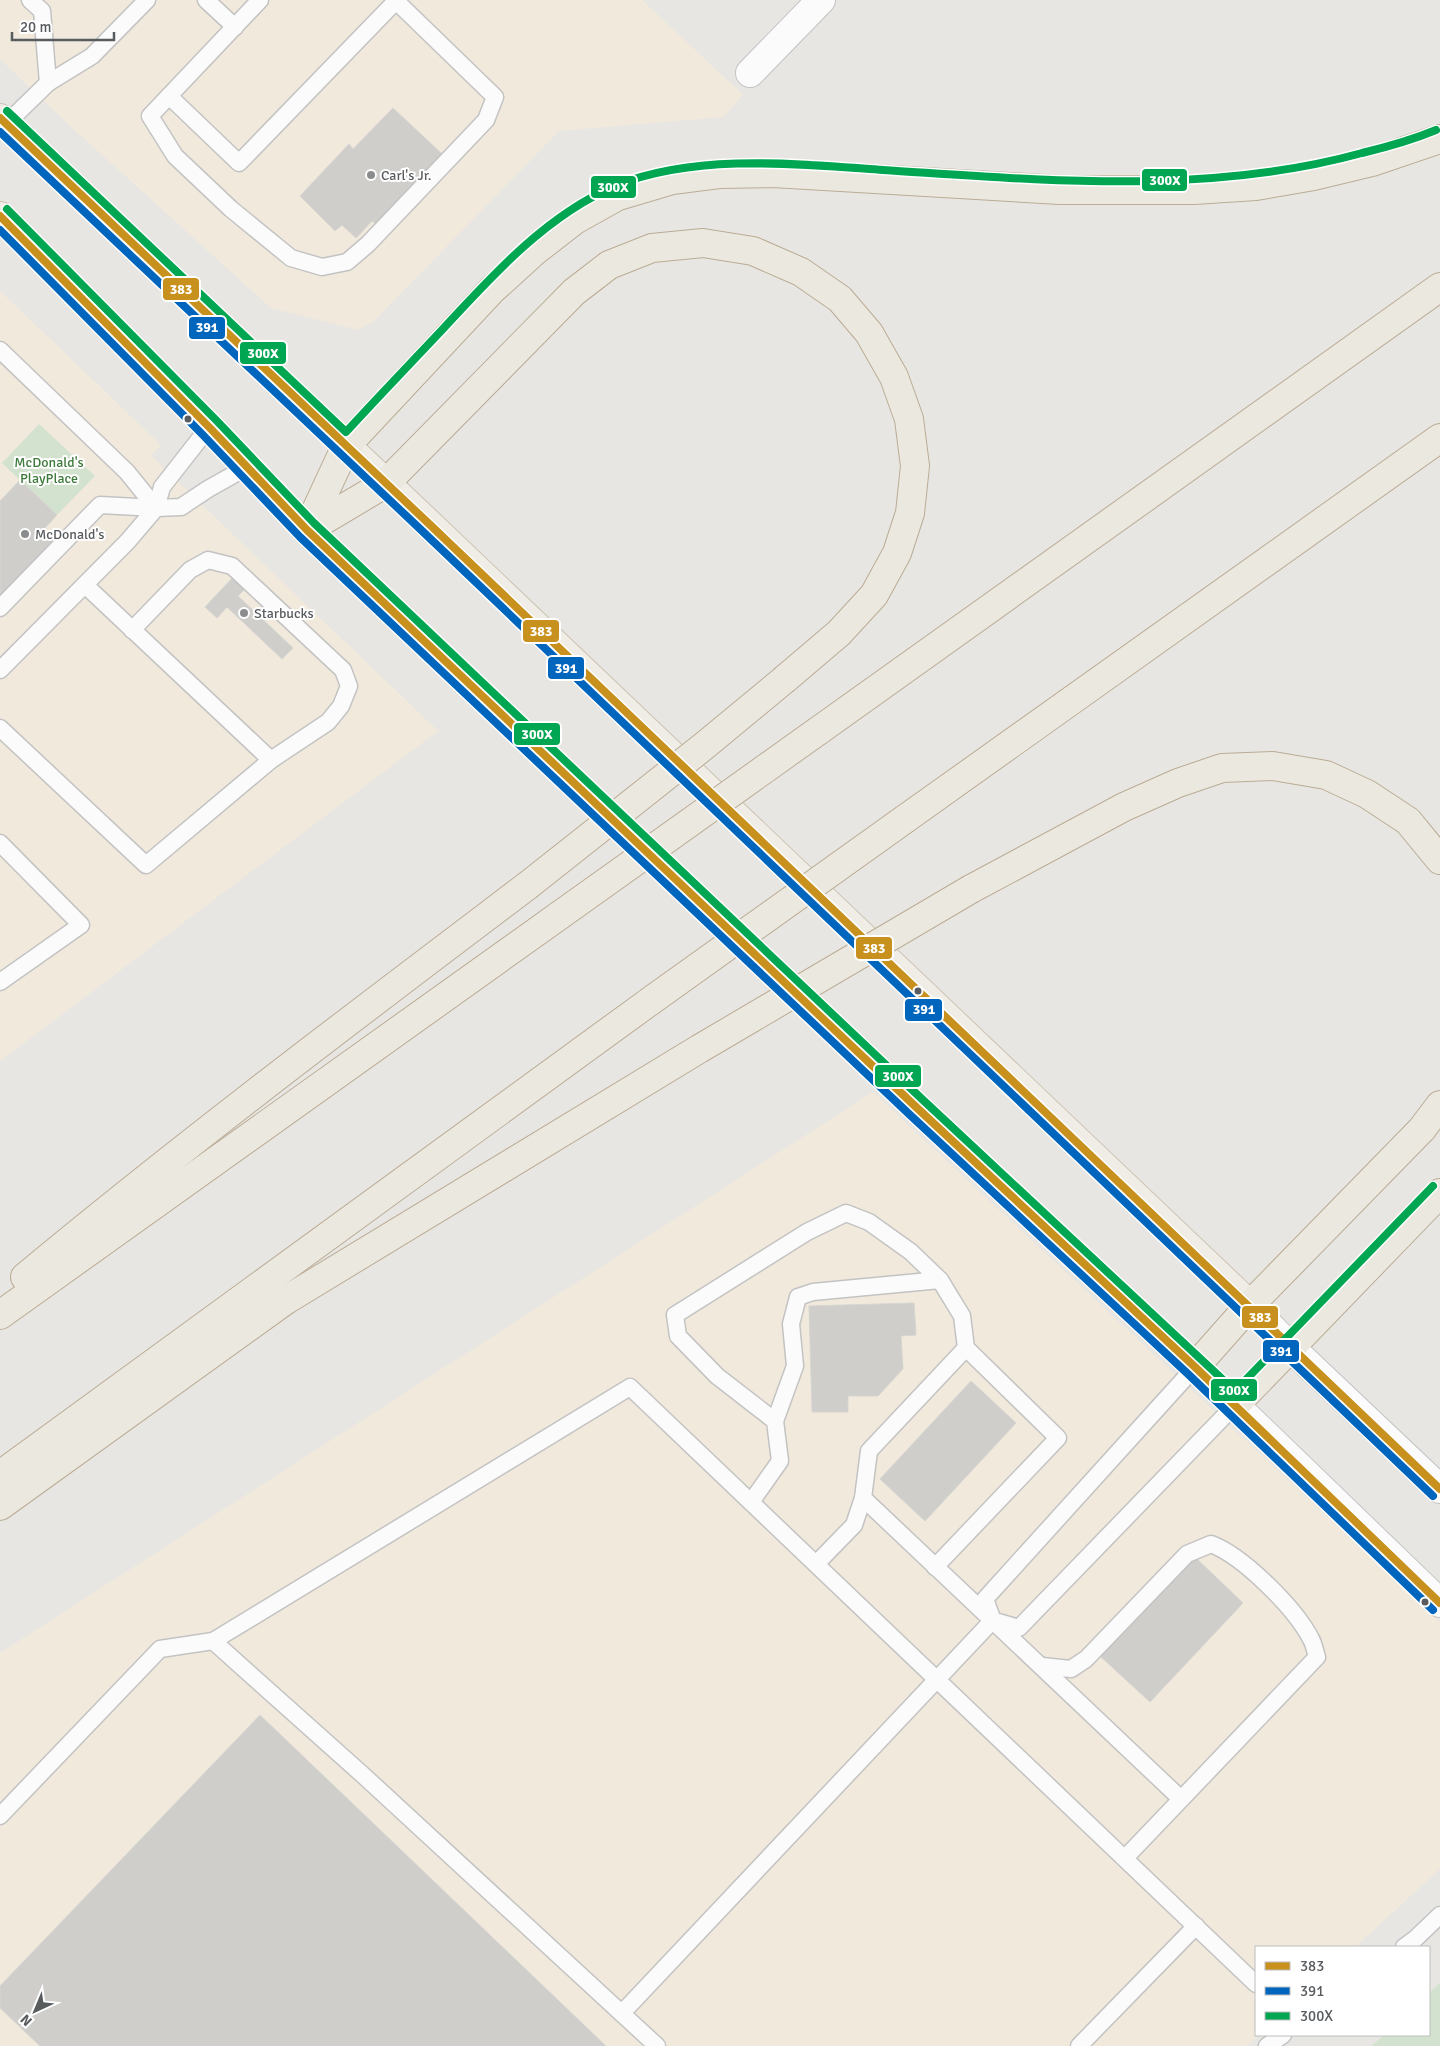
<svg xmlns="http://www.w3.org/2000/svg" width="1440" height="2046" viewBox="0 0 1440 2046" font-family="Signika,sans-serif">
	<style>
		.commercial { fill: #f1eadc }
		.green { fill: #d3e2cf }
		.building { fill: #cfcecb; stroke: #d6d5d2 }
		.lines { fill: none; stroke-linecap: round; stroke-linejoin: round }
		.service-casing { stroke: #c4c3c3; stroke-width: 19 }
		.minor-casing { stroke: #c4c3c3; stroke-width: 30 }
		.secondary-casing { stroke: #c4c4c4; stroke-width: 30 }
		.primary-casing { stroke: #cdc3b3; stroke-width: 30 }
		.motorway-casing { stroke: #baac95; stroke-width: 30 }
		.service { stroke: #fcfbfb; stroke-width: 16 }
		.minor { stroke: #fcfbfb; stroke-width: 28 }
		.secondary { stroke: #fcfbfb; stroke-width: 28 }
		.primary { stroke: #f0ede6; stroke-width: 28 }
		.motorway { stroke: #ebe8e0; stroke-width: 28 }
		.motorway-bridge-casing { stroke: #baac95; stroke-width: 30; stroke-linecap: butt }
		.motorway-bridge { stroke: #ebe8e0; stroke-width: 28 }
		.bus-1-casing { stroke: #fff; stroke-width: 11 }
		.bus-2-casing { stroke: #fff; stroke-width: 11 }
		.bus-3-casing { stroke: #fff; stroke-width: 11 }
		.bus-1 { stroke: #c8901c; stroke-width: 8 }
		.bus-2 { stroke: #0065bd; stroke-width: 8 }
		.bus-3 { stroke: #00a651; stroke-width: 8 }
		.poi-dot { fill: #8b8c8d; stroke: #fff; stroke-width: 2 }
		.bus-dot { fill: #595c5f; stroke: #fff; stroke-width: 2 }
		.labels { text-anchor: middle; stroke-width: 4; stroke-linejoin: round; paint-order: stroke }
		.poi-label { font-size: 14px; fill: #595c5f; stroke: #fff; text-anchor: start }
		.park-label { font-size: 14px; fill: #3f7a3d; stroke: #fff }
		.line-badge { stroke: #fff; stroke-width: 2 }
		.badge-label { font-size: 14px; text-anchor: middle; font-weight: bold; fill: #fff }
	</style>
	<rect width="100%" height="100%" fill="#e8e6e2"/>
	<!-- commercial -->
	<g class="commercial">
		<polygon points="0,0 642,0 743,95 723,117 559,131 374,321 359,330 271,308 68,124 0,59"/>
		<polygon points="0,291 161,445 151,456 438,731 0,1061"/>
		<polygon points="873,1092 1440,1622 1440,1869 1355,1947 1256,1947 1256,2035 1259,2035 1247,2046 0,2046 0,1653"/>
	</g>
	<!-- green -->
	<g class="green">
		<polygon points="39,424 95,476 57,515 2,463"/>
		<polygon points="1440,1983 1440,2046 1371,2046 1384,2035 1429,2035 1429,1993"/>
	</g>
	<!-- building -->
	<g class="building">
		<polygon points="393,108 442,154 376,224 372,221 356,238 342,225 335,231 300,196 349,144 353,149"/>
		<polygon points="20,480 57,515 44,529 55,539 0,597 0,501"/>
		<polygon points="236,574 248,586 238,596 293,648 282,659 227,607 217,618 205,607"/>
		<polygon points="914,1303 916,1335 901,1336 903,1369 878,1396 848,1396 848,1412 812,1412 809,1306"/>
		<polygon points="971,1381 1016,1423 925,1521 880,1479"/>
		<polygon points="1194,1556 1243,1603 1150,1702 1100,1656"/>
		<polygon points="260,1715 606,2046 40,2046 0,2008 0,1986"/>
	</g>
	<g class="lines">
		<!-- service casing -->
		<g class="service-casing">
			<g id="service">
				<polyline points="30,0 42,11 48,83"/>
				<polyline points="206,0 235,27"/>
				<polyline points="260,0 150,116 175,156 231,209 291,258 322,267 347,262 368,244 486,120 495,97 395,0"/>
				<polyline points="169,96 239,163 396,1"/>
				<polyline points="6,124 48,83 92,56 147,0"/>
				<polyline points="0,350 127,472 156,508"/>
				<polyline points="85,585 271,760"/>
				<polyline points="0,608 100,505 156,508 181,507 208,489 247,467"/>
				<polyline points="0,670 128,541 156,508 162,487 209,427"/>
				<polyline points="0,728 146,865 271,760 328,722 341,706 349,686 343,670 232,566 208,560 190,570 132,630"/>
				<polyline points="0,843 81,925 0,982"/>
				<polyline points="775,1421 795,1366 791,1324 798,1297 813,1292 940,1280"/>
				<polyline points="863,1498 1181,1799"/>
				<polyline points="751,1502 780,1461 775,1421 717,1376 678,1336 675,1315 807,1232 846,1213 869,1222 911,1252 940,1280 962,1316 966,1348 1058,1438 935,1567"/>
				<polyline points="816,1564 854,1525 863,1498 869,1451 966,1348"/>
				<polyline points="992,1618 985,1599 1195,1367"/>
				<polyline points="998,1622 1019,1628 1235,1405"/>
				<polyline points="213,1641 364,1776 657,2046"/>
				<path d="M1042 1666 1071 1669 1086 1659 1187 1554 1211 1544C1243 1556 1295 1608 1311 1639 1314 1644 1315 1651 1317 1657L1125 1858"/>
				<polyline points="0,1816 160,1649 213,1641 630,1387 1256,1984"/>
				<polyline points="1404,1947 1415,1939 1440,1915"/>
				<polyline points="622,2013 993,1620"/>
				<polyline points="1079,2046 1196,1926"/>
				<polyline points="1267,2046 1283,2035"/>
			</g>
		</g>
		<!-- minor casing -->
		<g class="minor-casing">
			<polyline id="minor" points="750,73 821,0"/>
		</g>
		<!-- secondary casing -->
		<g class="secondary-casing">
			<g id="secondary">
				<polyline points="1250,1305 1290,1347 1440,1489"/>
				<polyline points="1235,1405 1440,1603"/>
			</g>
		</g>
		<!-- primary casing -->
		<g class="primary-casing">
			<g id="primary">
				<polyline points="0,118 425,520 1250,1305"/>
				<polyline points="0,216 209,427 307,530 916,1107 1235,1405"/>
			</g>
		</g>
		<!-- motorway casing -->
		<g class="motorway-casing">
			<g id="motorway">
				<polyline points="307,530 346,446 492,290 535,251 575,220 618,196 672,180 719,174 773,173 1060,190 1194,190 1256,186 1314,176 1372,162 1440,139"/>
				<polyline points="307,530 386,483 574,292 609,265 652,248 703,243 753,251 801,272 840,299 869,333 894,377 909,419 915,466 910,513 897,553 874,595 839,633 785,679"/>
				<polyline points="818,731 1440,287"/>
				<polyline points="905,819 1440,438"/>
				<polyline points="971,889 1124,807 1178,783 1222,768 1273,766 1326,775 1367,794 1408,821 1440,860"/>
				<path d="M25 1277C189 1141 358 1014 527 886"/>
				<polyline points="0,1315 560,915"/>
				<polyline points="1195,1367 1250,1305 1422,1129 1440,1105"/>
				<polyline points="1235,1405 1440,1193"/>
				<polyline points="0,1475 649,1002"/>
				<polyline points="0,1506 286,1300 699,1049"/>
			</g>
		</g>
		<!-- service -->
		<use href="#service" class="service"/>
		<!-- minor -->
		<use href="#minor" class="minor"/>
		<!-- secondary -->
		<use href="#secondary" class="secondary"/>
		<!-- primary -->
		<use href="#primary" class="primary"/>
		<!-- motorway -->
		<use href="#motorway" class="motorway"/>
		<!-- motorway-bridge casing -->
		<g class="motorway-bridge-casing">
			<g id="motorway-bridge">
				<polyline points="527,886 704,746 785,679"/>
				<polyline points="560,915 818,731"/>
				<polyline points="649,1002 905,819"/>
				<polyline points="699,1049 971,889"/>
			</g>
		</g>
		<!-- motorway-bridge -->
		<use href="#motorway-bridge" class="motorway-bridge"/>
		<!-- bus-1 casing -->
		<g class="bus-1-casing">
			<g id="bus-1">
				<polyline points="0,118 425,520 1440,1489"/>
				<polyline points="0,216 209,427 307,530 916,1107 1195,1367 1440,1603"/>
			</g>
		</g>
		<!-- bus-2 casing -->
		<g class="bus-2-casing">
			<g id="bus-2">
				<polyline points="0,132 418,527 1433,1496"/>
				<polyline points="0,230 202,434 300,537 909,1114 1188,1374 1433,1610"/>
			</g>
		</g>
		<!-- bus-3 casing -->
		<g class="bus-3-casing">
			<g id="bus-3">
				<path d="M7 111 346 432C377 398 409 365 441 331 491 277 545 216 615 186 695 153 799 164 883 170 1042 180 1206 196 1362 153 1387 147 1412 140 1436 130"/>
				<polyline points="7,209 216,420 314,523 923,1100 1235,1391 1433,1186"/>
			</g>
		</g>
		<!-- bus-1 -->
		<use href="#bus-1" class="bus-1"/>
		<!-- bus-2 -->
		<use href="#bus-2" class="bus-2"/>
		<!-- bus-3 -->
		<use href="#bus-3" class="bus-3"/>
	</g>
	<!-- markers -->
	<g class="poi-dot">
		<circle cx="371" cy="175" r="5"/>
		<circle cx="25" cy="534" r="5"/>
		<circle cx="244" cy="613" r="5"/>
	</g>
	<g class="bus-dot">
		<circle cx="188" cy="419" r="4.5"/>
		<circle cx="918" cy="991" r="4.5"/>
		<circle cx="1425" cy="1602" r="4.5"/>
	</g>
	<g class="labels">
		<!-- poi labels -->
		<g class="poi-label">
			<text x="381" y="180">Carl's Jr.</text>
			<text x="35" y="539">McDonald's</text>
			<text x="254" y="618">Starbucks</text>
		</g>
		<!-- park labels -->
		<g class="park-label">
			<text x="49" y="467">McDonald's<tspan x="49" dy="16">PlayPlace</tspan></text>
		</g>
	</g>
	<g class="line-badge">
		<rect x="1141" y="168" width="47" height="24" rx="5" fill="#00a651"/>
		<rect x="590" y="175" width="47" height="24" rx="5" fill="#00a651"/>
		<rect x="162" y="277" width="38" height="24" rx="5" fill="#c8901c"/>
		<rect x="188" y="316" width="38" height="24" rx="5" fill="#0065bd"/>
		<rect x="239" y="341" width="48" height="24" rx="5" fill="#00a651"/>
		<rect x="522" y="619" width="38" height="24" rx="5" fill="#c8901c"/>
		<rect x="547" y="656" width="38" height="24" rx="5" fill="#0065bd"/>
		<rect x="513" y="722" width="48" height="24" rx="5" fill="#00a651"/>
		<rect x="855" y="936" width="38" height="24" rx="5" fill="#c8901c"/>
		<rect x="904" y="998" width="39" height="24" rx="5" fill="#0065bd"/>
		<rect x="874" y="1064" width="48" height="24" rx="5" fill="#00a651"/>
		<rect x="1241" y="1305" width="38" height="24" rx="5" fill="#c8901c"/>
		<rect x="1262" y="1339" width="38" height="24" rx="5" fill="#0065bd"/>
		<rect x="1210" y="1378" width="48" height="24" rx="5" fill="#00a651"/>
	</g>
	<g class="badge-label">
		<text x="1165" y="185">300X</text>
		<text x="613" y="192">300X</text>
		<text x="181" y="294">383</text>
		<text x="207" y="332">391</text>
		<text x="263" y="358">300X</text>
		<text x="541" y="636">383</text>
		<text x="566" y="673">391</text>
		<text x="537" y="739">300X</text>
		<text x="874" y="953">383</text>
		<text x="924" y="1014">391</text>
		<text x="898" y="1081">300X</text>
		<text x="1260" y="1322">383</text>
		<text x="1281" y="1356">391</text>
		<text x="1234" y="1395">300X</text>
	</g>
	<!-- legend -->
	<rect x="1255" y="1946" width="175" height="90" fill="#ffffff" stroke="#bdbebf"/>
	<rect x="1265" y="1962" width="25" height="8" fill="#c8901c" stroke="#bdbebf"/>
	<text x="1300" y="1971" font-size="15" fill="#595c5f">383</text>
	<rect x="1265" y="1987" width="25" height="8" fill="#0065bd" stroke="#bdbebf"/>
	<text x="1300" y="1996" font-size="15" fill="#595c5f">391</text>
	<rect x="1265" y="2012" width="25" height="8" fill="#00a651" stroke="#bdbebf"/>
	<text x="1300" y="2021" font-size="15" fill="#595c5f">300X</text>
	<!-- north arrow -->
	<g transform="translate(35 2011) rotate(224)" stroke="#ffffff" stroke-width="4" paint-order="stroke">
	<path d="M0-4L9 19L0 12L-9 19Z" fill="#595c5f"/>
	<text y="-8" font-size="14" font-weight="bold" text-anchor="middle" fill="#595c5f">N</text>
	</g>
	<!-- scale -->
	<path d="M12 32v8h102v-8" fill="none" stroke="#595c5f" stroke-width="2.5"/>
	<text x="20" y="32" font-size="15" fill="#595c5f" stroke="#ffffff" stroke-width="4" paint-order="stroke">20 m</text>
</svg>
